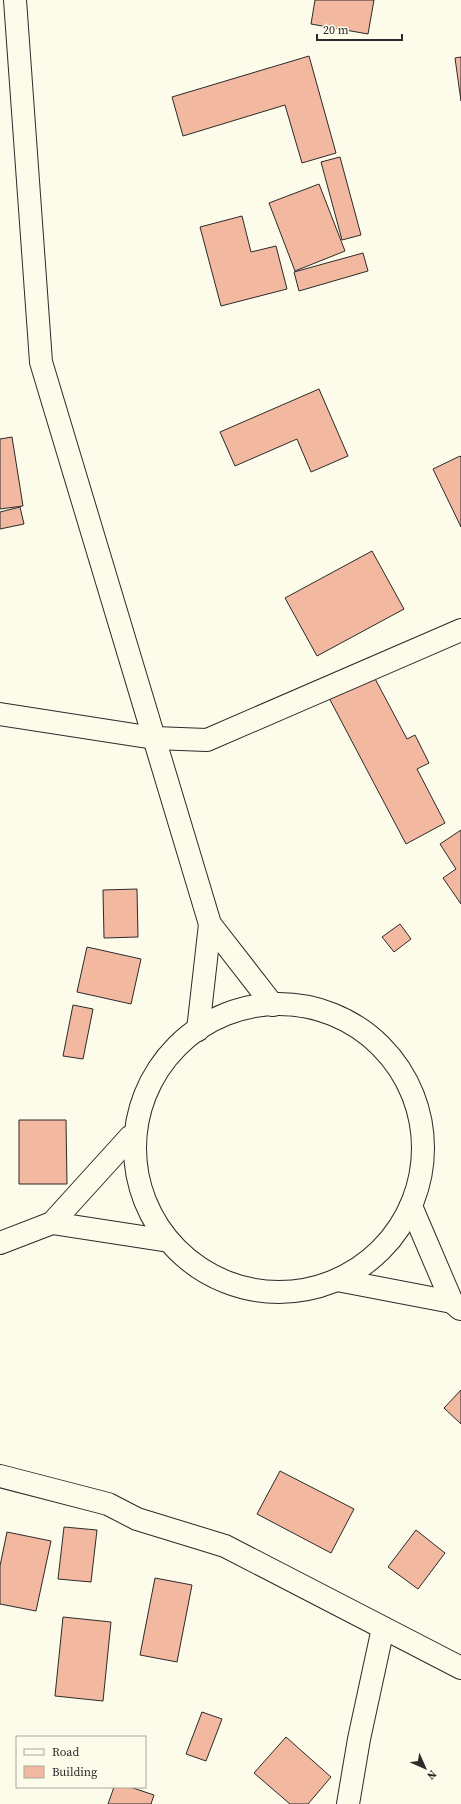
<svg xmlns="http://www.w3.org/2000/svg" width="461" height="1804" viewBox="0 0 461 1804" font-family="'Source Serif 4',serif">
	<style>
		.building { fill: #f2b8a0; stroke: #2b2b2b }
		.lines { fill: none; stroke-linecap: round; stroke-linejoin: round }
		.minor-casing { stroke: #2b2b2b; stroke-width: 24 }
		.primary-casing { stroke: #2b2b2b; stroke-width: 24 }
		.trunk-casing { stroke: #2b2b2b; stroke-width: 24 }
		.minor { stroke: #fdfbea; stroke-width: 22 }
		.primary { stroke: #fdfbea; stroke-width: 22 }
		.trunk { stroke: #fdfbea; stroke-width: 22 }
	</style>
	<rect width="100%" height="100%" fill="#fdfbea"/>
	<!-- building -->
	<g class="building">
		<polygon points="315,0 374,0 368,34 311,24"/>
		<polygon points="309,56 336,153 302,163 285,105 183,136 172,97"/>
		<polygon points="461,57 461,101 455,58"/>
		<polygon points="340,157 361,235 342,240 321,162"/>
		<polygon points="319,184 345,251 295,271 269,203"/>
		<polygon points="242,216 251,252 276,246 287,289 221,306 200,227"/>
		<polygon points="363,253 368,271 299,291 294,272"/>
		<polygon points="319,389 348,456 311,472 297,439 235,466 220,432"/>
		<polygon points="12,437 23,506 0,509 0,439"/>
		<polygon points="460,456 461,457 461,527 433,469"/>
		<polygon points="20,507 24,524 0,529 0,512"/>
		<polygon points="372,551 404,609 317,656 285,598"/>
		<polygon points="372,673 407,739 415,735 429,763 417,769 445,823 406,844 328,696"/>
		<polygon points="461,830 461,904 443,878 456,869 440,844"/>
		<polygon points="137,889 138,937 104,938 103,890"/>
		<polygon points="400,924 411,939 394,952 382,937"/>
		<polygon points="87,947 141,959 131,1004 77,992"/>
		<polygon points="73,1005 93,1009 83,1059 63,1056"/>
		<polygon points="19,1120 66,1120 67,1184 19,1184"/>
		<polygon points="461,1390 461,1424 444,1408"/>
		<polygon points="280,1471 354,1509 331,1553 257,1514"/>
		<polygon points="64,1527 97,1530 91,1582 58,1579"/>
		<polygon points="416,1530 445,1553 418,1589 388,1567"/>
		<polygon points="7,1532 51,1541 36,1611 0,1604 0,1566"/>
		<polygon points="155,1578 192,1585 177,1662 140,1655"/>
		<polygon points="63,1617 111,1622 103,1701 55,1696"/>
		<polygon points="202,1712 222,1719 206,1761 186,1754"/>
		<polygon points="286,1737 331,1777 308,1804 290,1804 254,1773"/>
		<polygon points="114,1787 130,1787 154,1795 151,1804 108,1804"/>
	</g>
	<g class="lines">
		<!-- minor casing -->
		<g class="minor-casing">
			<g id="minor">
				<polyline points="0,714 154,738 207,740 461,630"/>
				<polyline points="0,1476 108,1504 137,1519 225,1546 461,1668"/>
				<polyline points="348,1804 359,1739 383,1628"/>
			</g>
		</g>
		<!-- primary casing -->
		<g class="primary-casing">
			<g id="primary">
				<polyline points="52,1223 169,1241"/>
				<polyline points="0,1243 52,1223 130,1137"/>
			</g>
		</g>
		<!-- trunk casing -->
		<g class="trunk-casing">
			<g id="trunk">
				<polyline points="15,0 41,362 210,924 273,1005"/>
				<circle cx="279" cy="1148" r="144"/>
				<polyline points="198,1030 210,924"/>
				<polyline points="411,1206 452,1302 460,1309"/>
				<polyline points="337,1280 452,1302"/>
			</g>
		</g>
		<!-- minor -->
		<use href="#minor" class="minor"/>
		<!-- primary -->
		<use href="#primary" class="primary"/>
		<!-- trunk -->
		<use href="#trunk" class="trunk"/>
	</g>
	<!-- legend -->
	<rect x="16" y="1736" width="130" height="52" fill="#fdfbea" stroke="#a9a89e"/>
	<rect x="24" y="1749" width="20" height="6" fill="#fdfbea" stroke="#a9a89e"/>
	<text x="52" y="1756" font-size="12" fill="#2b2b2b">Road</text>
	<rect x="24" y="1766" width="20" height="12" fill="#f2b8a0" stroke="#a9a89e"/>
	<text x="52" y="1776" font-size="12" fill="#2b2b2b">Building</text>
	<!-- north arrow -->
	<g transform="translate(425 1768) rotate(135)" stroke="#fdfbea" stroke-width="3" paint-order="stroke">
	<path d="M0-3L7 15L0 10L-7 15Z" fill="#2b2b2b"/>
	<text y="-6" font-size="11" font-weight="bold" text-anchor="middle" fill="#2b2b2b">N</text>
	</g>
	<!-- scale -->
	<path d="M317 34v6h85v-6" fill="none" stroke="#2b2b2b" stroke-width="2"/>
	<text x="323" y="34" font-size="12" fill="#2b2b2b" stroke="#fdfbea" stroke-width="3" paint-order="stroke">20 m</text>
</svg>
